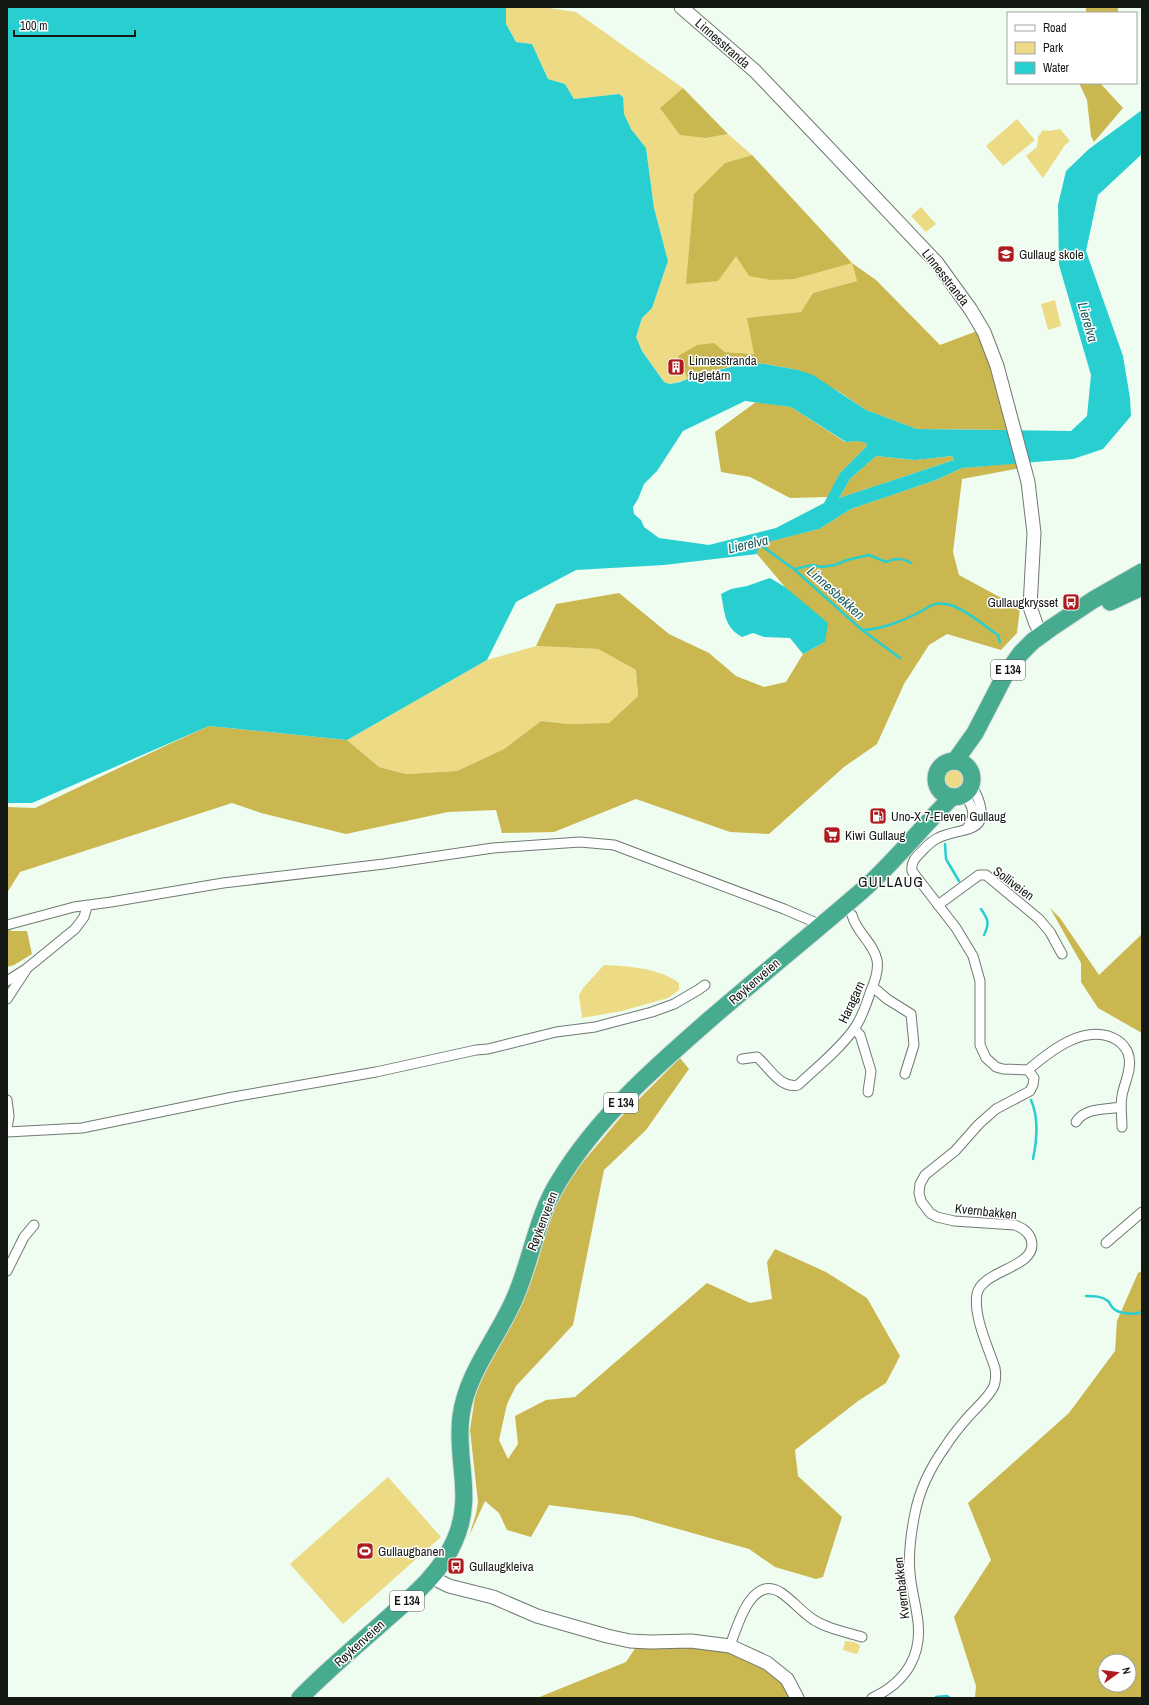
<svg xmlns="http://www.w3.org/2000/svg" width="1149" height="1705" viewBox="0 0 1149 1705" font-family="'Archivo Narrow',sans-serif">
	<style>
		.green { fill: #ecdb84 }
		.forest { fill: #cab74f; fill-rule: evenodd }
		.water { fill: #28ced0; fill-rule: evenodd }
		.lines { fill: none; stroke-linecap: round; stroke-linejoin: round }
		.stream { stroke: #28ced0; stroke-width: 2.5 }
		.street-casing { stroke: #6f7a70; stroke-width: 11 }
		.secondary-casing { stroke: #6f7a70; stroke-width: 15 }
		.highway-casing { stroke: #d9dad9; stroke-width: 19 }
		.street { stroke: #fff; stroke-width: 9 }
		.secondary { stroke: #fff; stroke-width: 13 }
		.highway { stroke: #46ab8f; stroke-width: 17 }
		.labels { text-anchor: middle; stroke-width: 3; stroke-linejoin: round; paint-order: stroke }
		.shield { fill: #fff; stroke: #5a5e5a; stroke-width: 1 }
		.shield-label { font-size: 12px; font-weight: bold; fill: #141914 }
		.street-label { font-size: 13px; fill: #141914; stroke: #fff }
		.poi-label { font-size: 13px; fill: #141914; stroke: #fff; text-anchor: start }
		.water-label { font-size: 14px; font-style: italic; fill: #1c5b5b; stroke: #fff }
		.quarter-label { font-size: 15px; letter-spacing: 1px; fill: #141914; stroke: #fff }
	</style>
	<rect width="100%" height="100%" fill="#effdf1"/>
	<!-- green -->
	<g class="green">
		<polygon points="506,7 542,7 576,12 683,88 660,108 706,138 728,134 752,155 725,163 736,256 852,263 857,281 813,293 801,312 748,318 755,354 725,352 714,343 678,356 688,379 670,384 664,382 642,351 636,337 642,318 652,308 668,261 654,208 646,148 631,129 623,114 623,97 619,94 574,99 565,84 548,79 532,44 516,42 506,24"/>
		<polygon points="1017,119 1035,140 1003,166 986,146"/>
		<polygon points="1060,129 1070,141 1065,145 1043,178 1026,156 1037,147 1038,137 1043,130 1049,131"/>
		<polygon points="921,207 936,224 926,232 911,216"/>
		<polygon points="1055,300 1061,326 1048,330 1041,304"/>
		<polygon points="536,646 598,649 636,670 638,696 609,723 569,724 541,721 504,749 457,771 406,774 379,767 347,740 487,660"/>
		<circle cx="954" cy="778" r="11"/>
		<path d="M604 965C629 966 659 968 679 983V990L668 998 622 1011 582 1018 579 995 583 988Z"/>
		<polygon points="388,1477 441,1537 343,1624 290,1564"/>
		<path d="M845 1641C851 1642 856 1641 860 1646L858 1653 856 1654 843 1650Z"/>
	</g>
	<!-- forest -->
	<g class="forest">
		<rect x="1086" y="7" width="32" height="6"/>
		<polygon points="1079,83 1100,83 1123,108 1094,142 1091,136 1087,100"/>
		<polygon points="683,88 728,134 706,138 680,135 660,108"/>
		<polygon points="752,155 852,263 876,280 940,345 977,331 989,364 1007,430 917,429 866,410 838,391 798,370 765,364 749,363 701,373 688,379 678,356 697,345 714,343 725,352 754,354 747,318 801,312 813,293 857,281 852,263 794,279 771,280 749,276 736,256 718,281 686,284 694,194 725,163"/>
		<polygon points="756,402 791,407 845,442 858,441 866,443 867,446 840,473 828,497 790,498 750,477 721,472 715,432"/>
		<polygon points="876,456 915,460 952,456 954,460 839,498 850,479"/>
		<polygon points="1019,463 1020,468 962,479 953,552 959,575 1020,608 1017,633 1001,650 947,634 929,645 904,684 877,744 844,767 769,834 730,832 636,799 554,832 502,833 496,810 448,812 346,834 261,813 232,803 20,872 7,893 7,807 35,808 165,746 209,726 347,740 379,767 406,774 457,771 504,749 541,721 569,724 609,723 638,696 636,670 598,649 536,646 556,604 619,593 669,634 709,653 736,676 764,687 786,682 803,654 825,642 785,587 757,554 759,544 819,529 851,509 936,480 962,468"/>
		<polygon points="1050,908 1060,918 1099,975 1142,934 1142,1033 1098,1008 1081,982 1081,963"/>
		<polygon points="7,922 11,931 27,931 32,954 14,965 7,967"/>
		<polygon points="680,1058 689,1069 646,1130 604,1170 573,1325 516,1386 507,1404 499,1440 508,1459 518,1444 515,1416 546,1400 575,1397 707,1283 750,1303 772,1299 767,1262 775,1249 826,1272 867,1298 900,1356 886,1383 858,1401 795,1450 798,1476 842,1517 823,1577 816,1579 775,1567 749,1549 632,1516 549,1505 531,1537 507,1530 499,1513 485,1501 469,1536 476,1514 478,1502 470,1430 475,1397 480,1382 523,1302 537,1264 549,1221 560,1195 572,1175 620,1118"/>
		<path d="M1142 1271V1698H975L976 1686 954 1617 991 1560 968 1503 1069 1413 1115 1351 1117 1321 1138 1273ZM1105 1661H1129V1685H1105Z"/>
		<polygon points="688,1645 727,1649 764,1666 785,1683 792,1698 537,1698 626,1662 636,1647"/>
	</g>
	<!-- water -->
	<g class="water">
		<path d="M7 7H506V24L516 42 532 44 548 79 565 84 574 99 619 94 623 97 624 114 631 129 646 148 654 208 668 261 652 308 642 318 636 337 642 351 664 382 670 384 680 382 700 374 749 363 765 364 798 370 813 375 866 410 917 429 1071 431 1087 416 1091 375 1059 265 1058 205 1066 171 1089 149 1142 110V154L1098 195 1086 251 1123 356 1130 398 1131 416 1103 449 1073 459 962 468 936 480 851 509 819 529 760 544 757 554 664 565 576 570 516 602 487 660 347 740 209 726 32 803H7ZM745 401 791 407 846 442 858 441 866 443 867 446 840 473 824 503 776 528 709 545 659 538 644 527 641 520 634 514 633 507 638 499 644 484 657 471 683 431ZM876 456 915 460 952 456 954 460 839 498 850 479Z"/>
		<path d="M770 578 785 587 828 623 825 642 803 654 790 638 764 637 753 633 742 637C724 627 725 613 721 594L731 589 747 586Z"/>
	</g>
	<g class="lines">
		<!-- stream -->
		<g class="stream">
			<polyline points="759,544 795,570 862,630 900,658"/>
			<path d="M795 569 812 565 821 567 835 565 847 560 869 555 886 562C896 558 902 558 911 563"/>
			<path d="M862 630C879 630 903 621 918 613 928 608 932 602 946 604 961 606 985 626 998 635L1000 642"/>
			<polyline points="945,844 946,859 959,881"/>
			<path d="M981 909C988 919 990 923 984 935"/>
			<path d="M1031 1100C1039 1118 1037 1140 1033 1159"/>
			<path d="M1086 1296C1094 1296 1102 1296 1108 1301 1110 1303 1111 1307 1114 1309 1120 1314 1135 1315 1142 1312"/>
			<polyline points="936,1697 947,1696 950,1698"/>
		</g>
		<!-- street casing -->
		<g class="street-casing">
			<g id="street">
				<path d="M963 795C973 804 977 817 967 828"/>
				<polyline points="938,905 979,875 986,875 1039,919 1050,932 1062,954"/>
				<polyline points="7,925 74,907 111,902 223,883 384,864 493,848 580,842 614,845 784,909 821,925"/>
				<polyline points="7,981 26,969 75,929 84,917 87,906"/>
				<polyline points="873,987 887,999 911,1014 914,1045 905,1074"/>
				<polyline points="7,999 26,970"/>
				<polyline points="854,1029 860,1035 871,1071 868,1092"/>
				<path d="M742 1059 757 1057C769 1067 780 1089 798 1085 817 1067 839 1050 854 1029 862 1018 866 1005 870 993 874 983 879 971 877 960 873 942 856 932 852 915"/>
				<path d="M1028 1070C1050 1051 1086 1022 1117 1040 1122 1043 1128 1050 1129 1057 1132 1070 1124 1083 1122 1096 1120 1106 1122 1116 1122 1127"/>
				<polyline points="7,1100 9,1116 7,1129"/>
				<path d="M1076 1122C1085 1107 1106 1110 1121 1107"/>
				<polyline points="7,1132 82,1128 233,1097 376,1072 476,1050 488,1049 556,1032 595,1027 652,1012 674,1004 698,990 705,985"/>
				<polyline points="1106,1243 1142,1212"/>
				<polyline points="7,1271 24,1237 34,1225"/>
				<path d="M730 1646C737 1627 751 1575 780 1592 791 1599 800 1610 811 1618 825 1628 845 1632 862 1637"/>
				<path d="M872 1698C907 1682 924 1653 917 1615 915 1601 911 1587 910 1573 908 1553 911 1533 915 1513 920 1488 930 1468 945 1447 952 1436 960 1426 969 1416 977 1407 989 1397 994 1386 996 1380 996 1374 995 1368 988 1347 973 1315 977 1294 982 1269 1040 1268 1031 1239 1028 1231 1022 1228 1015 1225L954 1221 937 1217 930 1213 921 1201 919 1193 920 1184 925 1175 955 1151 979 1124 996 1109 1030 1091 1033 1085 1034 1078 1028 1070 1003 1069 996 1067 986 1058 980 1045V981L973 956 956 928 912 871C911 862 915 858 921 852 926 847 931 841 938 838 948 833 960 832 971 828 990 821 978 796 971 784"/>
			</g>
		</g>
		<!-- secondary casing -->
		<g class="secondary-casing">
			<g id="secondary">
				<polyline points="681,7 755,71 818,137 937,263 971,310 984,332 997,366 1028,482 1034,533 1030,607 1036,624 1042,634"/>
				<polyline points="431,1577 449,1586 493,1597 537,1616 607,1636 630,1641 650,1642 691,1641 730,1646 767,1663 787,1679 797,1698"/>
			</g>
		</g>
		<!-- highway casing -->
		<g class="highway-casing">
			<g id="highway">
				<polyline points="1110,602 1142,587"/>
				<polyline points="955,761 975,733 1005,675 1021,653 1033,641 1051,628 1093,600 1142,572"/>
				<circle cx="954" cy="779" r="18"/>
				<path d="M300 1698C328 1669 360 1643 390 1616 415 1594 441 1572 454 1542 475 1497 455 1460 461 1416 467 1371 500 1335 516 1295 532 1257 537 1216 559 1181 597 1118 654 1068 709 1020 760 976 813 933 864 889 896 860 922 827 952 797"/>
			</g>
		</g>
		<!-- street -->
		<use href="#street" class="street"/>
		<!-- secondary -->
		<use href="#secondary" class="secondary"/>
		<!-- highway -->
		<use href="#highway" class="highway"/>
	</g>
	<!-- icons -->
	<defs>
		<g id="school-square" transform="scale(0.9)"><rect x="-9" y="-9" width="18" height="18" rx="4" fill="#ad1b1f" stroke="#fff"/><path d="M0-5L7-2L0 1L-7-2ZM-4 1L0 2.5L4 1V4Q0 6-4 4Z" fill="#fff"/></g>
		<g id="building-square" transform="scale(0.9)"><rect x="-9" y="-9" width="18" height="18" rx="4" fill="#ad1b1f" stroke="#fff"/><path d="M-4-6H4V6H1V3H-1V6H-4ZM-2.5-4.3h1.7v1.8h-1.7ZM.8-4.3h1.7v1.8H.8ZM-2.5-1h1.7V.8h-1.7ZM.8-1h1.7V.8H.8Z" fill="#fff"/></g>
		<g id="bus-square" transform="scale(0.9)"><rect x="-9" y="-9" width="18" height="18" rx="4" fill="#ad1b1f" stroke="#fff"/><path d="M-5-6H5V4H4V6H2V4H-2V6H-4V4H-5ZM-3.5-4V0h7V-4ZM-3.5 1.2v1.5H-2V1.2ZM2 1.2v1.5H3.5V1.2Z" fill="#fff"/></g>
		<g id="fuel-square" transform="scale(0.9)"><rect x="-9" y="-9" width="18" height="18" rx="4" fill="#ad1b1f" stroke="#fff"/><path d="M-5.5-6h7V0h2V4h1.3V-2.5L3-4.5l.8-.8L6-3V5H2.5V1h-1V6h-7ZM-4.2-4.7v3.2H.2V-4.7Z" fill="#fff"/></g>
		<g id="supermarket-square" transform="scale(0.9)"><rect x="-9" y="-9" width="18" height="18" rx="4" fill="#ad1b1f" stroke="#fff"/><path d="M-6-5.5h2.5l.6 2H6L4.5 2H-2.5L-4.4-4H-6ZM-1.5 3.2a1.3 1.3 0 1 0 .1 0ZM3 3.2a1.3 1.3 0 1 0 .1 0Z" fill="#fff"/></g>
		<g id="stadium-square" transform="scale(0.9)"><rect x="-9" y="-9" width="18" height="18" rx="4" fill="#ad1b1f" stroke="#fff"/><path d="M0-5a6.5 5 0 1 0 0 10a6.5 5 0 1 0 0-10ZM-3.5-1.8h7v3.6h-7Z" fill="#fff"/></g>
	</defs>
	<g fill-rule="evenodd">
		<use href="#school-square" x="1006" y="254"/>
		<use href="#building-square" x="676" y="367"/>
		<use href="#bus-square" x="1071" y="602"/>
		<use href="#fuel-square" x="878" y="816"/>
		<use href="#supermarket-square" x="832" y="835"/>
		<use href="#stadium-square" x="365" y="1551"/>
		<use href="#bus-square" x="456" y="1566"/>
	</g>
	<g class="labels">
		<!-- shield labels -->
		<g class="shield">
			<rect x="991" y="660" width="34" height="20" rx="3"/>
			<rect x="604" y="1093" width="34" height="20" rx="3"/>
			<rect x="390" y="1591" width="34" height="20" rx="3"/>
		</g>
		<g class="shield-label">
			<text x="1008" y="674">E 134</text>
			<text x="621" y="1107">E 134</text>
			<text x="407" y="1605">E 134</text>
		</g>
		<!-- street labels -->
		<g class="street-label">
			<text transform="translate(723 43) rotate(41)" y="5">Linnesstranda</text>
			<text transform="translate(946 277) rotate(52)" y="5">Linnesstranda</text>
			<text transform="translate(1014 883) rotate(37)" y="5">Solliveien</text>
			<text transform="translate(754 981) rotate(-41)" y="5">Røykenveien</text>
			<text transform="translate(851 1002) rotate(-65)" y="5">Haragarn</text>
			<text transform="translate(986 1211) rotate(6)" y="5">Kvernbakken</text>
			<text transform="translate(542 1221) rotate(-69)" y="5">Røykenveien</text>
			<text transform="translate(901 1588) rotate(-96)" y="5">Kvernbakken</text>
			<text transform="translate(359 1643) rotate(-42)" y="5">Røykenveien</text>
		</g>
		<!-- poi labels -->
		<g class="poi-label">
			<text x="1019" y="259">Gullaug skole</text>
			<text x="689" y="365">Linnesstranda<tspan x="689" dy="15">fugletårn</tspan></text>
			<text x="1058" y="607" text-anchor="end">Gullaugkrysset</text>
			<text x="891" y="821">Uno-X 7-Eleven Gullaug</text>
			<text x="845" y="840">Kiwi Gullaug</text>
			<text x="378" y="1556">Gullaugbanen</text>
			<text x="469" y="1571">Gullaugkleiva</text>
		</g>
		<!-- water labels -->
		<g class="water-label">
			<text transform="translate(1088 322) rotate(74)" y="5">Lierelva</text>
			<text transform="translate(748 544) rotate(-13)" y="5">Lierelva</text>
			<text transform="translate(836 593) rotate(42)" y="5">Linnesbekken</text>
		</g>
		<!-- quarter labels -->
		<g class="quarter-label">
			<text x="891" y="887">GULLAUG</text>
		</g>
	</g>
	<!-- border -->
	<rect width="1149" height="1705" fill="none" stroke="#141914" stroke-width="16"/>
	<!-- legend -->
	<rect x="1007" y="12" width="130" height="72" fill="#ffffff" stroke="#a1a3a1"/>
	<rect x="1015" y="25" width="20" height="6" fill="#ffffff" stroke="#a1a3a1"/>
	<text x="1043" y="32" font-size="12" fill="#141914">Road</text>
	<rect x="1015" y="42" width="20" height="12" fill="#ecdb84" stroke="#a1a3a1"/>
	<text x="1043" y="52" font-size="12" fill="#141914">Park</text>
	<rect x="1015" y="62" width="20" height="12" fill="#28ced0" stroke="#a1a3a1"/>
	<text x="1043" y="72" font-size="12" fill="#141914">Water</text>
	<!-- north arrow -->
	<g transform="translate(1117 1673) rotate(76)"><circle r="19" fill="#ffffff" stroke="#a1a3a1"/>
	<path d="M0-3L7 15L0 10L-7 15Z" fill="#ad1b1f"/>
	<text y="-6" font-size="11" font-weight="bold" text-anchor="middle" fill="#141914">N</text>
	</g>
	<!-- scale -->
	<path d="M14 30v6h121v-6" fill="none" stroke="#141914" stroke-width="2"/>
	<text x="20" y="30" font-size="12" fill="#141914" stroke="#ffffff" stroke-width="3" paint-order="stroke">100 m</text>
</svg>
